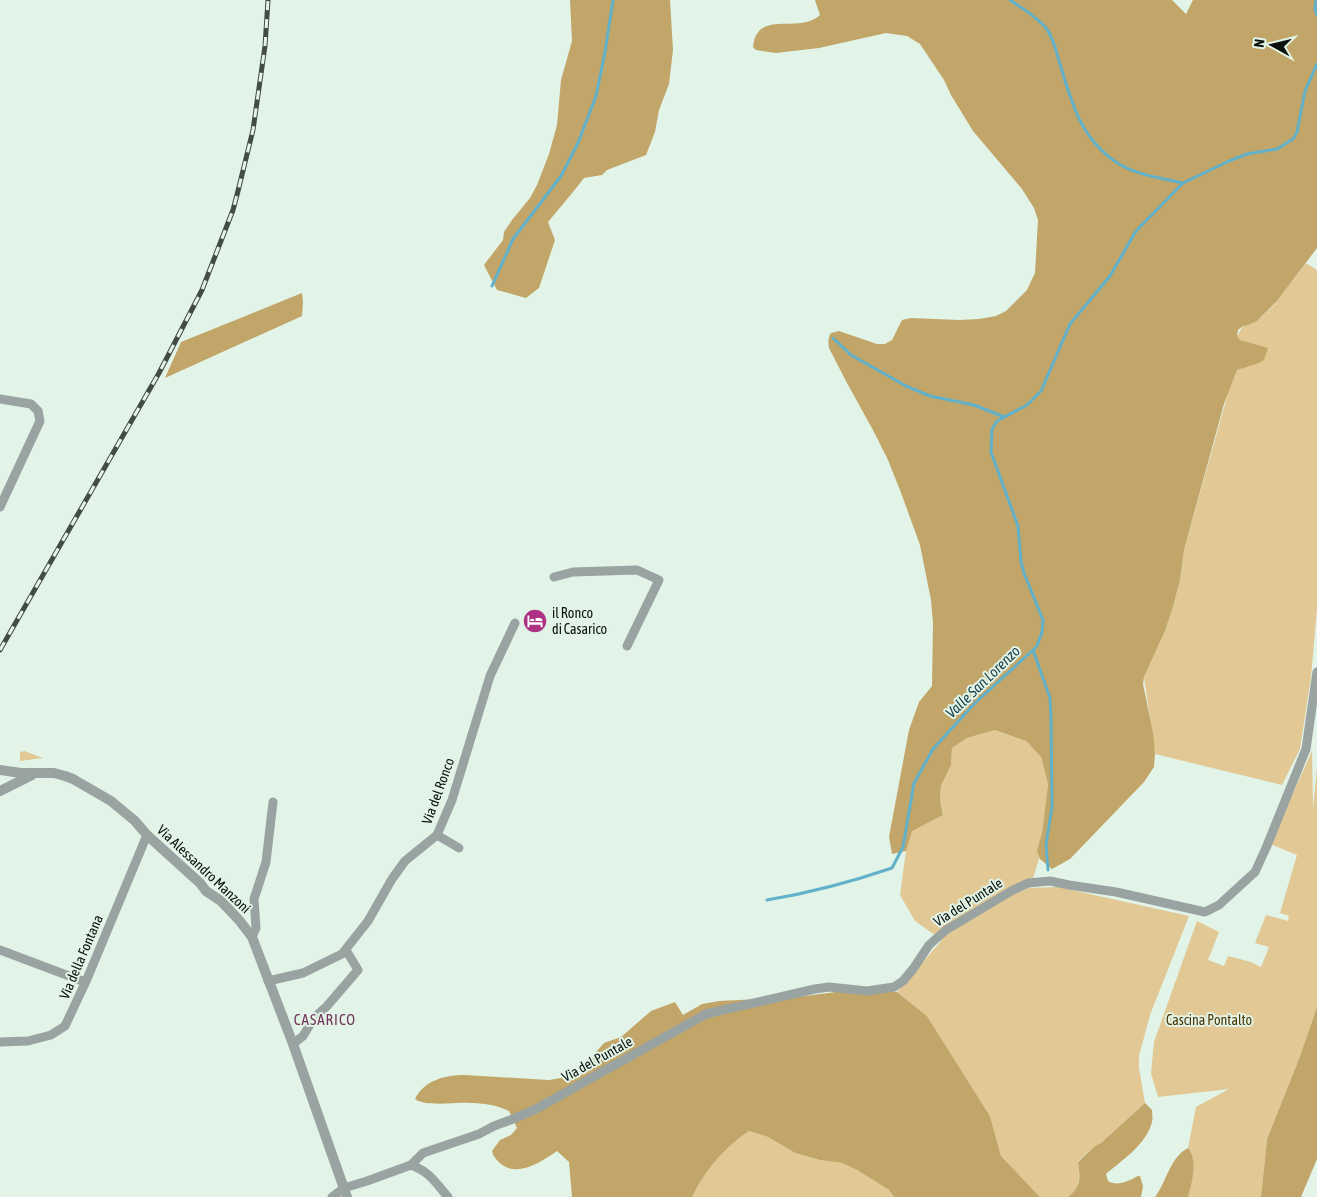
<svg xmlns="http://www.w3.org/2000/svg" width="1317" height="1197" viewBox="0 0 1317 1197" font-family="'Asap Condensed',sans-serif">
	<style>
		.green { fill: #e1c894 }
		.forest { fill: #c2a669 }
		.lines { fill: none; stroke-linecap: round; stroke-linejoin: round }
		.stream { stroke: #62b1ca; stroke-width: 3 }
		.minor { stroke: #99a3a1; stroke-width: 9 }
		.tertiary { stroke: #99a3a1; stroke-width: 10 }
		.rail-casing { stroke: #424b44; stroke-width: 5 }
		.rail { stroke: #e2f4e7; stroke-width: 3; stroke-dasharray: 9; stroke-linecap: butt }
		.labels { text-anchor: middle; stroke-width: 4; stroke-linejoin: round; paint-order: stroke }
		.poi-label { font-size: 14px; fill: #0b110d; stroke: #e2f4e7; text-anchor: start }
		.street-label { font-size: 14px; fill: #0b110d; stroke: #e2f4e7 }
		.park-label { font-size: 14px; fill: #493602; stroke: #e2f4e7 }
		.water-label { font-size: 15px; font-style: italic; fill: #193e4a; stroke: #e2f4e7 }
		.neighbourhood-label { font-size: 15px; letter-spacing: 1px; fill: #72345a; stroke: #e2f4e7 }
	</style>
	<rect width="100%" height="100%" fill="#e2f4e7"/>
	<!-- green -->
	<g class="green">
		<polygon points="1306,263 1317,270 1317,609 1311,677 1300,749 1282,785 1155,754 1144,677 1165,631 1173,607 1180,580 1184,550 1229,390 1237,370 1247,366 1243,346 1237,336 1243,326 1257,321 1274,305"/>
		<path d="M995 730 1026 741 1041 757 1048 784 1039 859 1030 888 1058 887 1189 916 1150 1015 1139 1056V1068L1145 1103 1101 1143 1095 1146 1078 1161C1079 1173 1082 1192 1068 1197 1063 1197 1046 1197 1040 1197L1001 1156 990 1116 927 1016 897 992 942 940 915 921 900 895 906 851 911 831 943 815 940 800 941 786 951 765 952 748 967 738Z"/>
		<polygon points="25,751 27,752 43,758 20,761 20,752"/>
		<polygon points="1312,751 1313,809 1317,768 1317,1007 1299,1059 1267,1139 1261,1197 1188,1197 1191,1153 1188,1148 1196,1107 1229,1089 1158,1097 1151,1073 1154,1042 1197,921 1219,932 1208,960 1224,966 1228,956 1251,962 1261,967 1269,947 1255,943 1266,915 1288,921 1289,916 1280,913 1297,855 1270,844"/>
		<path d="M749 1131 768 1137 795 1153 820 1160 842 1163 857 1170 889 1190 894 1197H692C705 1170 724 1148 749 1131Z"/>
	</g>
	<!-- forest -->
	<g class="forest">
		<polygon points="570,0 670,0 673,50 669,84 659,110 655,132 646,155 607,170 602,175 584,178 573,192 548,222 555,240 539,288 526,298 497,290 484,265 503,240 504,232 512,220 530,198 537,185 549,154 557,125 561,80 572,41"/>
		<path d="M815 0H1172L1186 14 1193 0H1317V248L1277 301 1257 321 1248 325 1243 326 1238 330 1237 336 1240 340 1268 348 1264 360 1259 363 1237 370 1224 404 1184 550 1180 580 1173 607 1165 631 1144 677 1143 684 1153 733 1155 754 1154 767 1144 782 1070 859 1052 869 1047 865 1040 859 1037 851 1042 833 1048 784 1041 757 1026 741 995 730 967 738 952 748 951 765 941 786 940 800 943 815 912 831 906 851 892 854 889 837 909 730 919 702 932 686 933 623 931 600 920 545 900 490 888 460 874 432 847 383 829 348C828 342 828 338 831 333L839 331 877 344H885L892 340 902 320 911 318 959 320 979 319 996 316 1006 311 1027 290 1035 273 1038 220 1034 208 1022 189 973 131 951 95 944 80 920 44 907 36 886 33 819 48 776 53 756 50 753 47C757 8 799 35 820 15Z"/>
		<polygon points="302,293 303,302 302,316 165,378 181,342"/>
		<path d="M858 989H879L897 992 927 1016 990 1116 1001 1156 1040 1197H894L889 1190 857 1170 842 1163 820 1160 795 1153 768 1137 749 1131C724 1148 705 1170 692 1197H572L569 1162 557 1151C542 1161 518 1178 501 1164 497 1160 493 1157 492 1151L500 1140 511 1135 517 1128 509 1111C497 1105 483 1103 470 1103 456 1102 425 1107 415 1099 424 1080 446 1075 465 1075L549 1080 585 1074 595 1053 604 1043 621 1037 651 1011 675 1002 683 1015 702 1004 719 1001 798 997Z"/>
		<polygon points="1317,1007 1317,1159 1301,1197 1261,1197 1267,1139 1299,1059"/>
		<path d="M1145 1103 1152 1110C1152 1114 1153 1119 1152 1122 1146 1145 1122 1160 1106 1174L1108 1181C1118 1187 1128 1181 1138 1176H1140L1143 1186 1141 1197H1068C1082 1186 1080 1178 1078 1162L1095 1146 1101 1143Z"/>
		<path d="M1188 1148C1198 1160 1192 1183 1188 1197H1155C1166 1183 1170 1157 1188 1148Z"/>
	</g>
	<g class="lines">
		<!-- stream -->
		<g class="stream">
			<path d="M1010 0C1022 8 1037 17 1046 28 1054 38 1056 52 1060 64 1072 104 1081 140 1119 164 1137 175 1162 178 1182 183"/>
			<polyline points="1316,0 1315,9 1317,15"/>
			<polyline points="492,286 513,239 561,176 578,143 596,96 605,52 613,0"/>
			<polyline points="833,338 851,355 906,386 930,396 974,405 1004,417"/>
			<polyline points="1033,650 1050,698 1051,717 1052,807 1046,844 1048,870"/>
			<path d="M767 900C809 893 851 882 892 868L903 847 914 783 933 749 975 703 1033 650 1037 646 1042 632 1043 620 1024 573 1021 562 1018 526 991 452 992 429 997 421 1027 405 1041 391 1070 324 1110 276 1136 231 1183 183 1229 161 1247 154 1277 149 1293 139 1297 132 1305 91 1317 64"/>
		</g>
		<!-- minor -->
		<g class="minor">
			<polyline points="0,399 31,404 38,411 40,421 0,507"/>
			<polyline points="554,577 573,572 637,570 659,580 627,646"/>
			<polyline points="437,835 459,848"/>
			<polyline points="252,937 256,928 254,899 266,862 273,802"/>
			<polyline points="0,950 85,982"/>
			<polyline points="268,981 303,973 342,954 368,921 392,879 405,861 437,835 452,800 490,676 515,623"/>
			<polyline points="0,1042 28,1041 51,1035 65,1026 87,979 147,835"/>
			<polyline points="293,1044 303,1036 314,1018 327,1006 358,970 346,950"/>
			<polyline points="411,1165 423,1153 479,1134 494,1126 513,1119 536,1109 706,1014 815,989 829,987 867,991 894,987 903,981 913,969 929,945 946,930 1013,890 1028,883 1050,881 1069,885 1116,892 1205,912 1219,905 1255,872 1266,848 1306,749 1317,672"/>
			<path d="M332 1197 344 1188 367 1181 411 1165C430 1172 435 1182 448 1197"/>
		</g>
		<!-- tertiary -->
		<g class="tertiary">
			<polyline points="0,770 21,773 54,773 65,776 73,779 111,801 135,821 147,835 200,883 206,891 221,901 239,920 252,937 293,1044 347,1197"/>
			<polyline points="0,791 32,775"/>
		</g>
		<!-- rail casing -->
		<g class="rail-casing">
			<polyline id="rail" points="0,650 159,373 202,290 233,210 238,191 253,130 265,46 268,0"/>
		</g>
		<!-- rail -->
		<use href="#rail" class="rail"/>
	</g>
	<!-- icons -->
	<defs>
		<g id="hotel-disc" transform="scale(1.25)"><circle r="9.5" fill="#ad3284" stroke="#e2f4e7"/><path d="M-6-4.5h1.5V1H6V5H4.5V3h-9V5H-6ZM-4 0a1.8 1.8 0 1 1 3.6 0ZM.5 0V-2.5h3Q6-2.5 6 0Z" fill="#fff"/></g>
	</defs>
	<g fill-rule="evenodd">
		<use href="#hotel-disc" x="535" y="621"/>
	</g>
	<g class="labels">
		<!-- poi labels -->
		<g class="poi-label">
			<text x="552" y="618">il Ronco<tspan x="552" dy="16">di Casarico</tspan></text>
		</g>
		<!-- street labels -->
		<g class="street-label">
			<text transform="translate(438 791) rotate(-70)" y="5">Via del Ronco</text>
			<text transform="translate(204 869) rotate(43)" y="5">Via Alessandro Manzoni</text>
			<text transform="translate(968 902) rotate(-32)" y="5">Via del Puntale</text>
			<text transform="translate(81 957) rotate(-67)" y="5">Via della Fontana</text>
			<text transform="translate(597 1059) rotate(-29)" y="5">Via del Puntale</text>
		</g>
		<!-- park labels -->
		<g class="park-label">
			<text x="1209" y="1025">Cascina Pontalto</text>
		</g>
		<!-- water labels -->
		<g class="water-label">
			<text transform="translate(983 682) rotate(-44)" y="5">Valle San Lorenzo</text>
		</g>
		<!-- neighbourhood labels -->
		<g class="neighbourhood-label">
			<text x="325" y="1025">CASARICO</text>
		</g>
	</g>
	<!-- north arrow -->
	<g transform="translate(1272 45) rotate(278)" stroke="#e2f4e7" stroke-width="4" paint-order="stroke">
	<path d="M0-4L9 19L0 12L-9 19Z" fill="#0b110d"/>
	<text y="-8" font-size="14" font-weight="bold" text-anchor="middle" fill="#0b110d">N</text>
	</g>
</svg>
